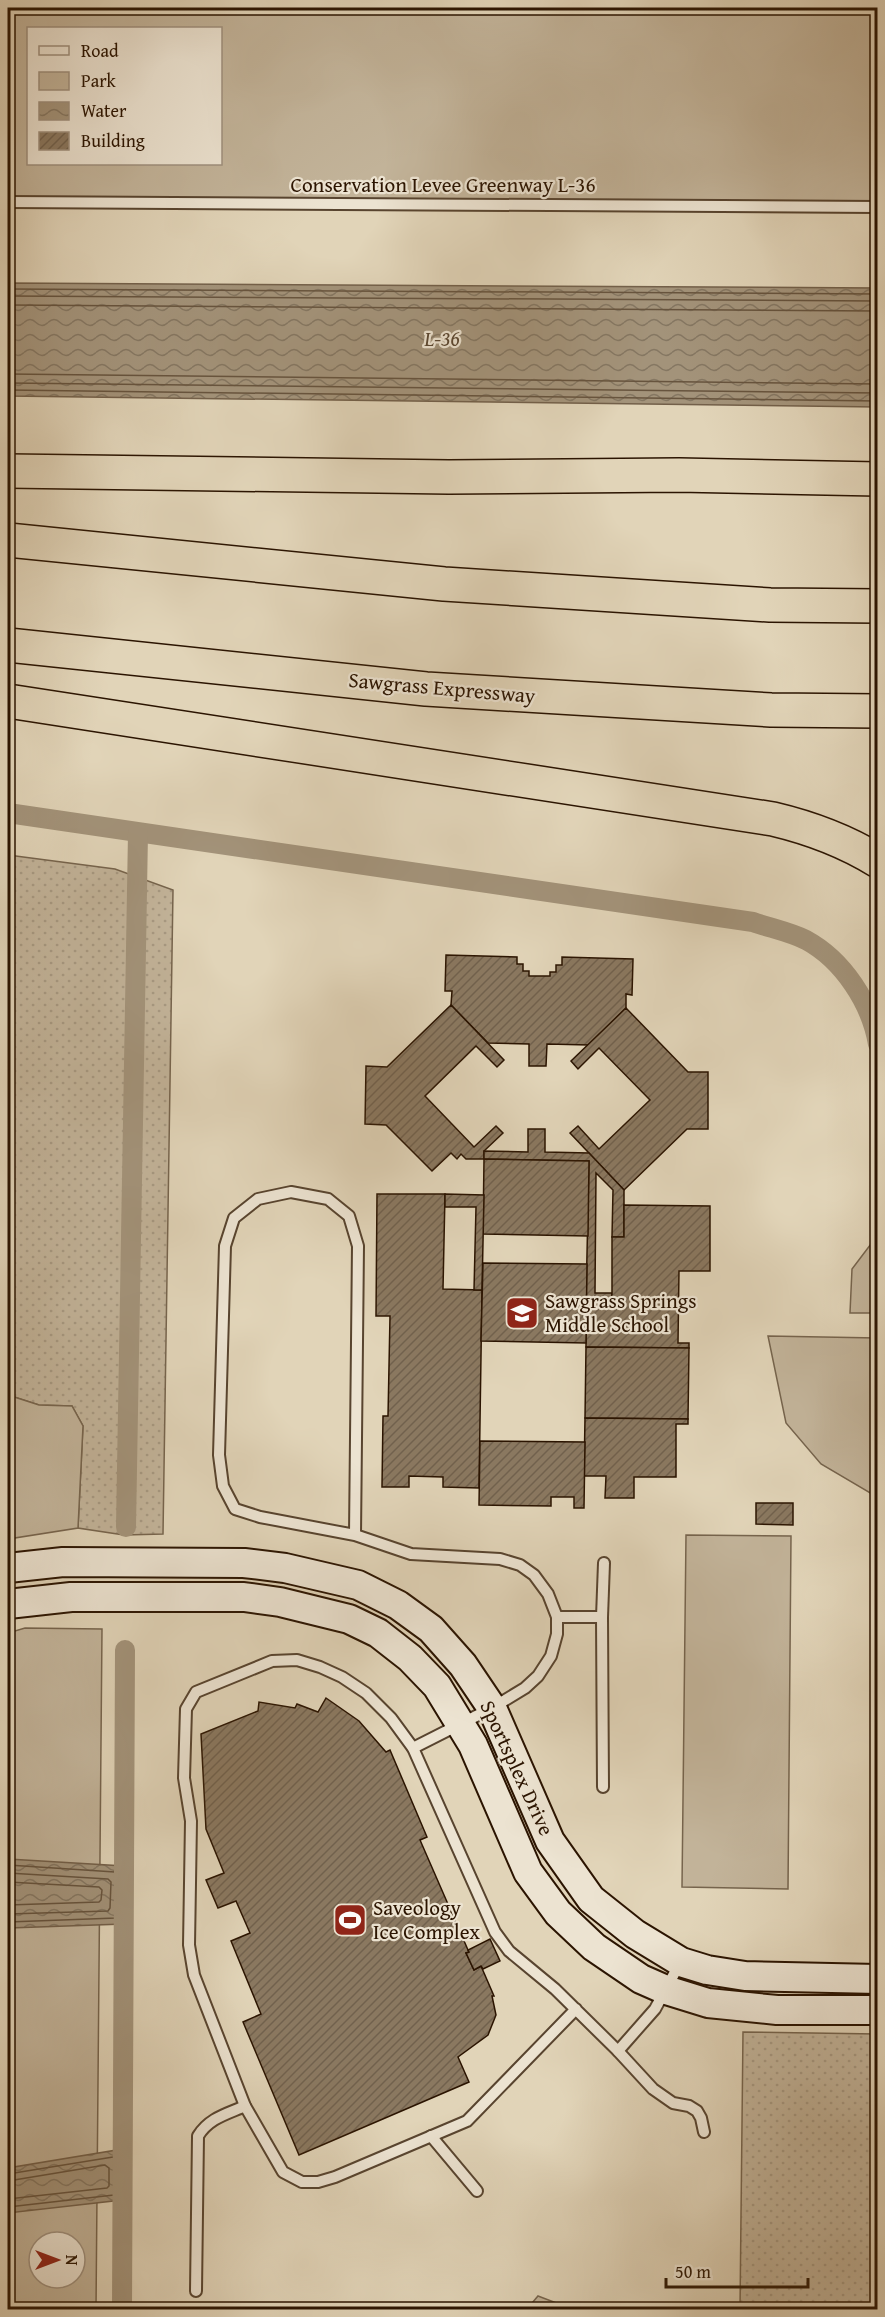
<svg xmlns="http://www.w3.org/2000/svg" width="885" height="2317" viewBox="0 0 885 2317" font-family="'Gentium Book Plus',serif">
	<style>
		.grass { fill: url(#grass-dots); stroke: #76644d; stroke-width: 1.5 }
		.wetland { fill: url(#wetland-marsh); stroke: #76644d; stroke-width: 1.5 }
		.green { fill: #c2b399; stroke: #76644d; stroke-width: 1.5; fill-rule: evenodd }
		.water { fill: url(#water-waves); stroke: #73604a; stroke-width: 1.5 }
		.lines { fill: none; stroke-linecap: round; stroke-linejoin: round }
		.shore { stroke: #67543e; stroke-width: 1.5 }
		.canal { stroke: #a3937a; stroke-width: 20 }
		.building { fill: url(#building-hatch); stroke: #2b1401; stroke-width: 1.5 }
		.lane-casing { stroke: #58442f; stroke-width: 14 }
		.secondary-casing { stroke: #2b1401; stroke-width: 32 }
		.highway-casing { stroke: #2b1401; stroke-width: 36 }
		.lane { stroke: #ece3d1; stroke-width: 10 }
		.secondary { stroke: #ece3d1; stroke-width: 28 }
		.highway { stroke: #e1d4b8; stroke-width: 33 }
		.labels { text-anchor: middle; stroke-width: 4.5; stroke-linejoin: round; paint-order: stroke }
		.street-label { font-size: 21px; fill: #2b1401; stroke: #ece3d1 }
		.poi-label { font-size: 21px; fill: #2b1401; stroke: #ece3d1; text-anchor: start }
		.water-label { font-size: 22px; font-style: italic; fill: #5b4731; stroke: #ece3d1 }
	</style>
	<defs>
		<pattern id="grass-dots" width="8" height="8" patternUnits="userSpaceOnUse" patternTransform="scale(1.5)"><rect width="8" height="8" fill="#c2b399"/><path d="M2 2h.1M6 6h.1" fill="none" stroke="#a79982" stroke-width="1.8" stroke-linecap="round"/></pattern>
		<pattern id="wetland-marsh" width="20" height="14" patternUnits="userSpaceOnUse" patternTransform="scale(1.5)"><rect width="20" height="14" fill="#c2b399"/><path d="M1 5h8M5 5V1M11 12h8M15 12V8" fill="none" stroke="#a79982"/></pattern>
		<pattern id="water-waves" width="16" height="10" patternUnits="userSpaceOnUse" patternTransform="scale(1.5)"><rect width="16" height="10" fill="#a3937a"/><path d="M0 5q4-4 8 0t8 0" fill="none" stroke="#857762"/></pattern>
		<pattern id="building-hatch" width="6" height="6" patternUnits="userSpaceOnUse" patternTransform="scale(1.5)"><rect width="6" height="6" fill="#8a7860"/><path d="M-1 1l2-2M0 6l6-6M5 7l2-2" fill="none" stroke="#71614d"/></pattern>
	</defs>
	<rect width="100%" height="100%" fill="#e1d4b8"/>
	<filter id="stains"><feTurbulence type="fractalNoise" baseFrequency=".00333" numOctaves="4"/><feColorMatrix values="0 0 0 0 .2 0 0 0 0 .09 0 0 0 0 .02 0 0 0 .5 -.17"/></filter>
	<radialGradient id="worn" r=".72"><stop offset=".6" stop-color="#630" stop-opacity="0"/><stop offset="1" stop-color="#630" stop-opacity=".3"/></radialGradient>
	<!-- grass -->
	<g class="grass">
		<polygon points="8,855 115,869 173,890 163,1534 124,1535 78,1528 83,1426 72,1406 39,1405 8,1395"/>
		<polygon points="743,2032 877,2034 877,2309 740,2309"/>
	</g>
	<!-- wetland -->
	<polygon class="wetland" points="538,2296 559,2304 558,2309 527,2309"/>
	<!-- green -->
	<g class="green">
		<path d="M8 8H877V207L8 202ZM28 28H220V164H28Z"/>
		<polygon points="877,1236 877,1313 850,1313 852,1269"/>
		<polygon points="768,1336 877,1338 877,1497 821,1464 786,1423"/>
		<polygon points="8,1395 39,1405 72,1406 83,1426 78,1528 8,1539"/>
		<polygon points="686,1535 791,1536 788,1889 682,1887"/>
		<path d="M25 1628 102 1629 96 2309 8 2310V1633ZM39 2242H75V2278H39Z"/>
	</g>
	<!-- water -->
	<g class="water">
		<polygon points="8,283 877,288 877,407 8,396"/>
		<polygon points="8,1859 124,1866 124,1924 9,1928 8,1931"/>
		<polygon points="123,2149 122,2200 8,2213 8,2168"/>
	</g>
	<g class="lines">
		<!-- shore -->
		<g class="shore">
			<polyline points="8,289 878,294"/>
			<polyline points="8,296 878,301"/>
			<polyline points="8,305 878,311"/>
			<polyline points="8,374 878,384"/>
			<polyline points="8,383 878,393"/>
			<polyline points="8,390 878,401"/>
			<polyline points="8,1865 115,1872 118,1875 118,1915 116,1918 8,1922"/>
			<polyline points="8,1873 108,1879 111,1882 110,1908 108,1911 8,1914"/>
			<polyline points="8,1882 99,1887 102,1890 101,1900 99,1902 8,1905"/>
			<polyline points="8,2174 113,2157 117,2159 116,2192 114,2195 8,2207"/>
			<polyline points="8,2181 105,2165 109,2168 109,2186 107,2188 8,2199"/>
		</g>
		<!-- canal -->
		<g class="canal">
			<path d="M8 813 753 922C770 928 790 932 806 940 843 960 871 1003 878 1044"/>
			<polyline points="126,1527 138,833"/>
			<polyline points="122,2310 125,1650"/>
		</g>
	</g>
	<!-- building -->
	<g class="building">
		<polygon points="446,955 517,957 517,964 523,964 523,971 529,971 529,976 550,976 550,972 556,972 556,965 562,965 562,957 633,959 632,995 626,994 626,1008 589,1045 547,1044 546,1066 529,1066 529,1044 488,1043 451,1005 452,991 445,991"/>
		<polygon points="451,1005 504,1060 497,1067 476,1046 425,1096 474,1147 496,1126 503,1133 484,1151 484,1159 466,1159 461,1154 457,1159 451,1153 432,1171 386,1125 365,1124 366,1066 387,1067"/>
		<polygon points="626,1008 688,1072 708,1072 708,1129 687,1129 624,1190 570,1133 578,1126 599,1149 650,1100 599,1048 578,1069 571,1061"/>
		<polygon points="528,1129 545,1129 545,1152 589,1153 624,1190 624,1237 612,1237 613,1190 596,1173 595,1293 612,1293 612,1301 586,1301 589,1161 484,1159 484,1151 528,1152"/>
		<polygon points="484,1159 589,1161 588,1236 483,1234"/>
		<polygon points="377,1194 445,1194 443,1289 482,1290 479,1488 443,1487 443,1477 409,1476 409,1487 382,1487 383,1416 388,1416 390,1316 376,1316"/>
		<polygon points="445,1194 484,1195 482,1290 474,1290 476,1207 445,1207"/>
		<polygon points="624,1205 710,1206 710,1271 679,1271 678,1343 689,1343 689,1348 586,1347 586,1301 612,1301 612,1237 624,1237"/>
		<polygon points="483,1263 587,1264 586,1343 481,1341"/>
		<polygon points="586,1347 689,1348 688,1419 585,1418"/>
		<polygon points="585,1418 688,1419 688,1424 676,1424 676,1477 634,1477 634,1498 605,1498 606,1476 584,1476"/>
		<polygon points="480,1441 585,1442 584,1508 574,1508 574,1497 551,1497 551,1506 479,1505"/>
		<polygon points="756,1503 793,1503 793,1525 756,1524"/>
		<polygon points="326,1698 359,1721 386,1752 390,1750 427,1837 420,1840 468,1950 469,1952 466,1953 474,1970 481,1966 494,1996 492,1996 496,2015 488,2035 458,2057 469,2082 299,2155 243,2022 261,2014 231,1941 250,1933 236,1901 218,1908 206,1880 224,1873 206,1829 201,1734 258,1711 259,1702 295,1708 297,1704 318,1712"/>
		<polygon points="490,1939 500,1961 483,1969 481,1966 474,1970 466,1953 469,1952 468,1950"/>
	</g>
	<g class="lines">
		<!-- lane casing -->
		<g class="lane-casing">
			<g id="lane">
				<polyline points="8,202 878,207"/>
				<polyline points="355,1535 358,1246 349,1216 328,1199 291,1192 258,1199 234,1218 225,1246 219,1455 223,1486 235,1509 260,1517 355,1535 411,1554 500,1559 520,1565 534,1575 548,1594 557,1617 557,1634 551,1656 538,1676 525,1688 492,1708 413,1748"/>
				<polyline points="557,1617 602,1617 603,1787"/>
				<polyline points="602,1617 604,1563"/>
				<polyline points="576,2009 467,2121 335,2177 318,2182 302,2182 283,2172 245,2106 194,1975 189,1945 191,1821 184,1778 186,1709 196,1692 272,1661 297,1660 320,1667 342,1677 366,1693 391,1718 413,1748 495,1932 509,1951 555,1989 618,2051 653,2089 673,2103 689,2106 697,2111 701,2118 704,2132"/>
				<polyline points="618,2051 655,2009 680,1963"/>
				<polyline points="431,2136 477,2191"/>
				<path d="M196 2291 198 2136C209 2118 227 2114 245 2106"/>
			</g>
		</g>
		<!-- secondary casing -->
		<g class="secondary-casing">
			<g id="secondary">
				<polyline points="8,1568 63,1562 244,1563 285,1568 358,1585 398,1605 431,1629 463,1665 492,1708 550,1841 591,1899 635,1934 681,1962 707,1970 745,1976 878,1979"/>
				<polyline points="8,1604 71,1597 244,1597 280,1602 349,1619 378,1633 410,1658 437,1686 473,1745 528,1872 558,1913 594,1947 641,1979 666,1990 708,2003 777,2010 878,2010"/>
			</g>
		</g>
		<!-- highway casing -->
		<g class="highway-casing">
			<g id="highway">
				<polyline points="8,471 449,477 679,475 878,479"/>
				<polyline points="8,540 444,584 770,605 878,606"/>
				<polyline points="8,645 426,689 771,710 878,711"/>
				<path d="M8 701 773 819C811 828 844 840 878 861"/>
			</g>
		</g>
		<!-- lane -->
		<use href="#lane" class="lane"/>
		<!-- secondary -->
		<use href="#secondary" class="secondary"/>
		<!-- highway -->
		<use href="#highway" class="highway"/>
	</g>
	<!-- icons -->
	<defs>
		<g id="school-square" transform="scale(1.725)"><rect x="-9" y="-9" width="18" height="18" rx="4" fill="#8f2418" stroke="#ece3d1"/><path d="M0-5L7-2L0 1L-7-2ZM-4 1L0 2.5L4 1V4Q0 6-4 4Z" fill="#fff"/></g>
		<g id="stadium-square" transform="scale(1.725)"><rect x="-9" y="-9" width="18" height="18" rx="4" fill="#8f2418" stroke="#ece3d1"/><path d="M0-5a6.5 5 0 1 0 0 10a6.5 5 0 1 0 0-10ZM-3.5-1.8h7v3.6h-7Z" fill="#fff"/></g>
	</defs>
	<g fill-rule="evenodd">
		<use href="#school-square" x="522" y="1313"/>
		<use href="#stadium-square" x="350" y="1920"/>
	</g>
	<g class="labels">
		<!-- street labels -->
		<g class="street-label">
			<text x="443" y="192">Conservation Levee Greenway L-36</text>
			<text transform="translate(442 688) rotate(5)" y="7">Sawgrass Expressway</text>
			<text transform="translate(517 1768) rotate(65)" y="7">Sportsplex Drive</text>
		</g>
		<!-- poi labels -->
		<g class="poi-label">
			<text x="545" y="1308">Sawgrass Springs<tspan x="545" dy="24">Middle School</tspan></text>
			<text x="373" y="1915">Saveology<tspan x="373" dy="24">Ice Complex</tspan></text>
		</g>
		<!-- water labels -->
		<g class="water-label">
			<text x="442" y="346">L-36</text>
		</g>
	</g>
	<!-- margin -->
	<rect width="885" height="2317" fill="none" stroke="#e1d4b8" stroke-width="30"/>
	<rect x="9" y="9" width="867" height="2299" fill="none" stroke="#2b1401" stroke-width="3"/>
	<rect x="15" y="15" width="855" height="2287" fill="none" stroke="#2b1401" stroke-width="1.5"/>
	<!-- legend -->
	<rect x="27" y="27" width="195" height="138" fill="#ece3d1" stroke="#9f907e" stroke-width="1.5"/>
	<rect x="39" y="46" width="30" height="9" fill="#ece3d1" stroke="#9f907e" stroke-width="1.5"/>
	<text x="81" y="57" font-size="18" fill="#2b1401">Road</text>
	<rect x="39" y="72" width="30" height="18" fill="#c2b399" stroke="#9f907e" stroke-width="1.5"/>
	<text x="81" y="87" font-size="18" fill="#2b1401">Park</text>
	<rect x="39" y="102" width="30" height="18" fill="url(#water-waves)" stroke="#9f907e" stroke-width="1.5"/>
	<text x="81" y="117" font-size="18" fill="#2b1401">Water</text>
	<rect x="39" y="132" width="30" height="18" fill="url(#building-hatch)" stroke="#9f907e" stroke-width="1.5"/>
	<text x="81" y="147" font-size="18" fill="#2b1401">Building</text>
	<!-- north arrow -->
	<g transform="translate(57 2260) rotate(90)"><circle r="28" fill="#ece3d1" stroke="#9f907e" stroke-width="1.5"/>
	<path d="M0-4.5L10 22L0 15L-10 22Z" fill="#8f2418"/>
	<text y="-9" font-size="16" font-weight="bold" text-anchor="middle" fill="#2b1401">N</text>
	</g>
	<!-- scale -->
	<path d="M666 2278v9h142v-9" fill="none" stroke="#2b1401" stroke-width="3"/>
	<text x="675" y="2278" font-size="18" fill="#2b1401" stroke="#ece3d1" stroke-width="4.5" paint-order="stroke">50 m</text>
	<rect width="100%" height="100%" filter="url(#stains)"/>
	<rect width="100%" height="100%" fill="url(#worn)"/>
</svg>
